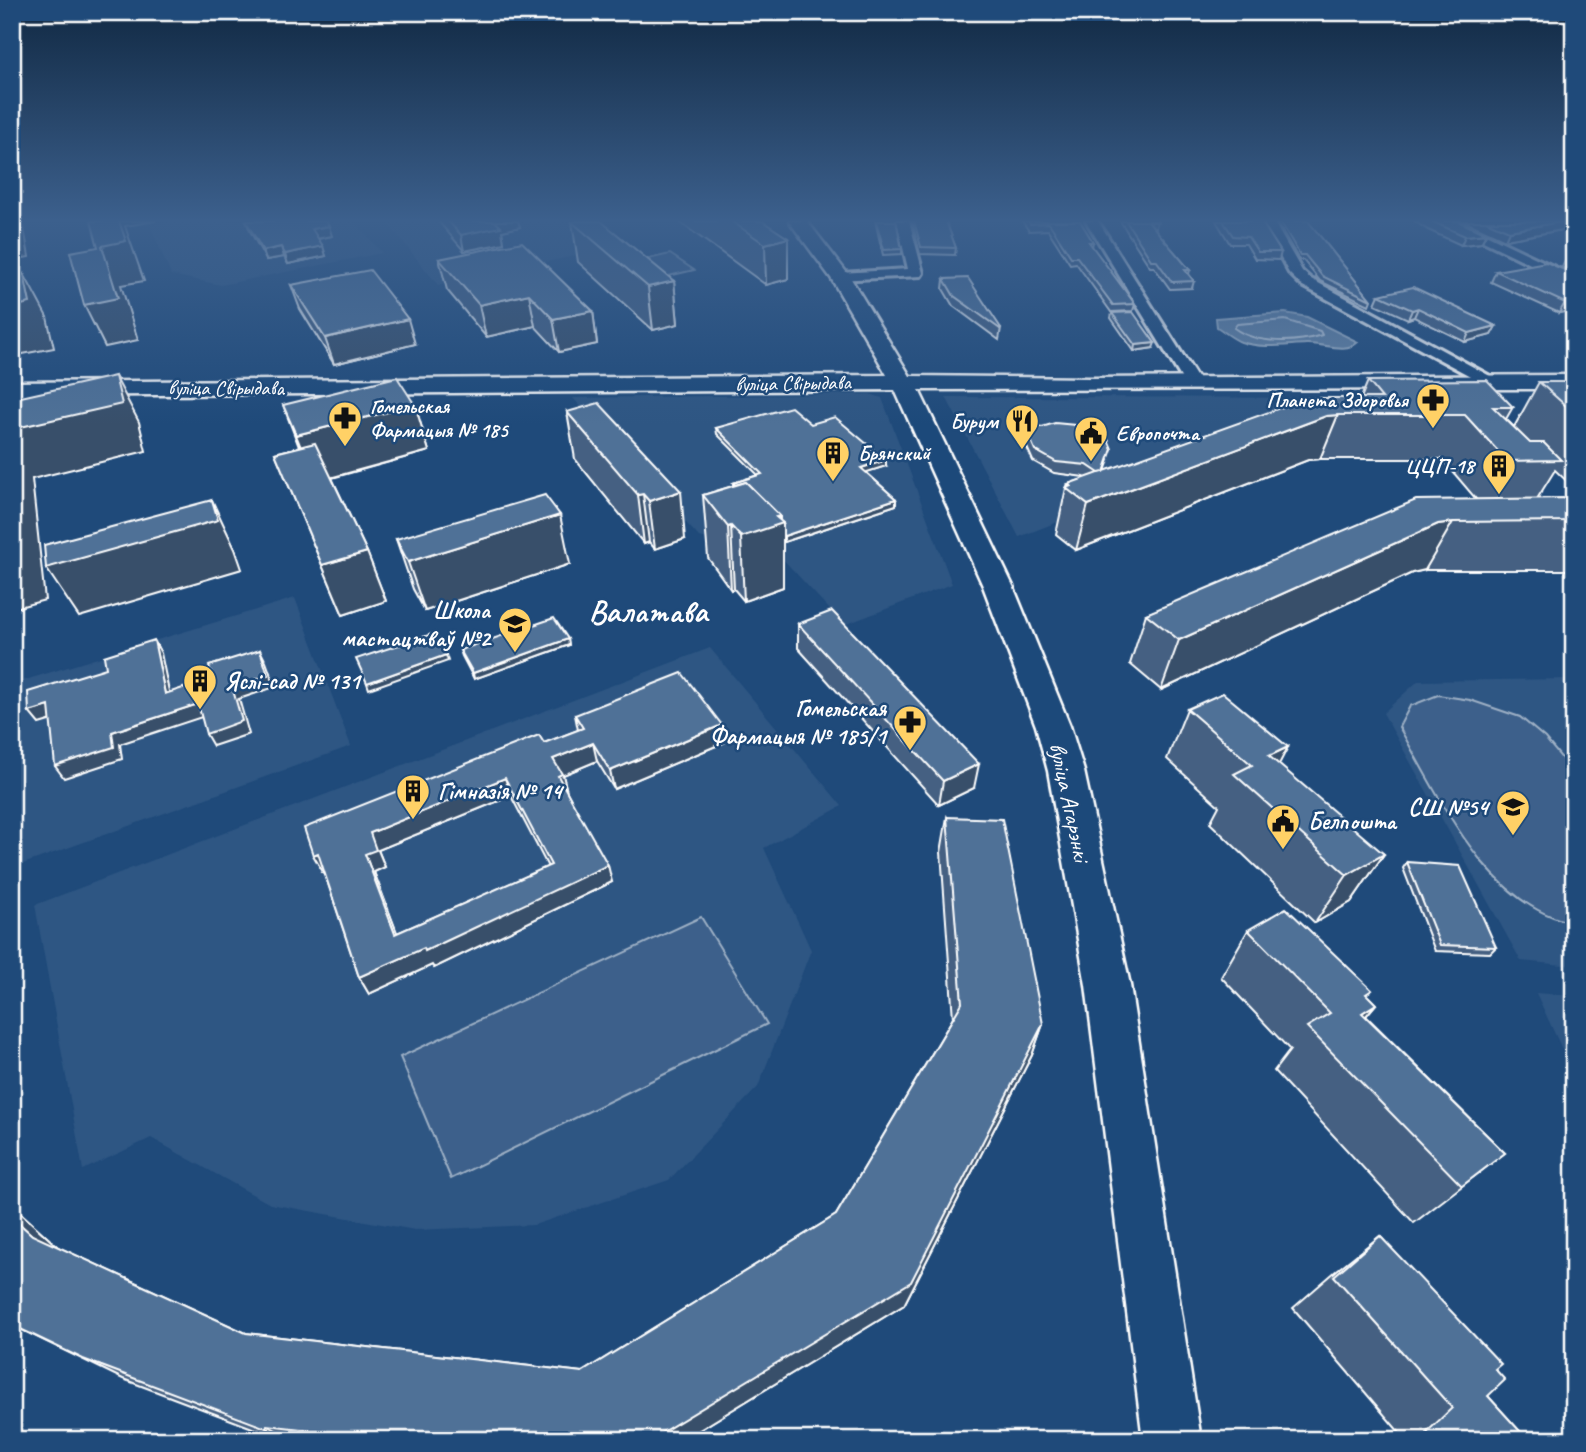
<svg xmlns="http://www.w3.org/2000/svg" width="1586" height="1452" viewBox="0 0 1586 1452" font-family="Caveat,sans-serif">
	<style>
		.built { fill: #2e5683 }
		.green { fill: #3c618b; stroke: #9eb0c5; stroke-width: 2 }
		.water { fill: #6583a4; stroke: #a3b5c8; stroke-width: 2 }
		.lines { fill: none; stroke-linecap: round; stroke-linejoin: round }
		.shore { stroke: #c1cddb; stroke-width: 2 }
		.street-casing { stroke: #fff; stroke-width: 6 }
		.secondary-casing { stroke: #fff; stroke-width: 5 }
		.street { fill: #1f4a7a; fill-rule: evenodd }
		.secondary { fill: #1f4a7a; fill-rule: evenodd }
		.wall { fill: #456182; stroke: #fff; stroke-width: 2; fill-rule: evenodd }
		.shaded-wall { fill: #384f6a; stroke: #fff; stroke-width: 2 }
		.building { fill: #507197; stroke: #fff; stroke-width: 2; fill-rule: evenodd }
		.labels { text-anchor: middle; stroke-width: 5; stroke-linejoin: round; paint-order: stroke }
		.far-street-label { font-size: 21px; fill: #fff; stroke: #1f4a7a }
		.far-poi-label { font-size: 21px; font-weight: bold; fill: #fff; stroke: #1f4a7a; text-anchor: end }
		.poi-label { font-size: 24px; font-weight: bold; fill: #fff; stroke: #1f4a7a; text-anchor: end }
		.street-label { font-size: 24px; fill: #fff; stroke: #1f4a7a }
		.district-label { font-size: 32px; font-weight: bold; fill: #fff; stroke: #1f4a7a }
	</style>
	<rect width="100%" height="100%" fill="#1f4a7a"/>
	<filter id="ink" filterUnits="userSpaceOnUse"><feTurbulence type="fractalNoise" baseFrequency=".0143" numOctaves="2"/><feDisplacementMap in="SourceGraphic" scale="14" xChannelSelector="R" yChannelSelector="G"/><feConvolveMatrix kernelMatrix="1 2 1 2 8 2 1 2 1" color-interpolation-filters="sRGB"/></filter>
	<g filter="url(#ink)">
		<!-- built -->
		<g class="built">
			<polygon points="172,221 354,221 382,253 221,285 171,275 150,225"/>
			<polygon points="386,221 597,221 626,245 438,285"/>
			<polygon points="870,394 882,398 952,584 844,625 779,555 699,537 573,398"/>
			<polygon points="946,397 1458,398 1296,429 1019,537"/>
			<polygon points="295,598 351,746 12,868 12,684"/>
			<polygon points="710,648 842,806 764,848 811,950 758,1087 669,1180 534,1225 415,1230 270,1204 151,1138 83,1170 35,905"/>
			<polygon points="1574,679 1574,966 1521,961 1383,713 1418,681"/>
			<polygon points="1536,993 1574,996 1574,1075"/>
		</g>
		<!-- green -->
		<g class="green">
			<polygon points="670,254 694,270 656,279 639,261"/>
			<path d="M1438 695 1470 700 1520 717 1545 738 1574 773V923C1487 907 1439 796 1399 727L1410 706Z"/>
			<polygon points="701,917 767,1024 451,1179 400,1057"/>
		</g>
		<!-- water -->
		<path class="water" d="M1285 313 1307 317 1358 342C1346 354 1322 343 1306 344 1284 345 1263 349 1241 342 1233 339 1225 332 1217 327L1216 318Z"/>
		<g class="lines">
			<!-- shore -->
			<path class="shore" d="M1285 320 1320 331 1322 335C1296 343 1257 345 1234 328L1237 324Z"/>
			<!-- street casing -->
			<g class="street-casing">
				<g id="street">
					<polygon points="897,221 909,221 923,273 921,276 835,280 833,277 840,273 908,269"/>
					<polygon points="1086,221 1098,221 1201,384 1199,388 1193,389 1185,384"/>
					<polygon points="1261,221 1273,221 1302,271 1311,279 1501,382 1493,387 1487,385 1301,285 1289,273"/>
					<polygon points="1442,221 1458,221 1574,276 1574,285"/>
				</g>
			</g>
			<!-- secondary casing -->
			<g class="secondary-casing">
				<polygon id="secondary" points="789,221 807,221 850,277 910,376 1090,378 1574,375 1574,389 919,390 1013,586 1070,726 1084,771 1130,985 1201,1440 1143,1440 1086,985 1048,771 1036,726 983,586 895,390 12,396 12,382 887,375 831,278"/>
			</g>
			<!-- street -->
			<use href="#street" class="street"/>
			<!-- secondary -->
			<use href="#secondary" class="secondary"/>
		</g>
		<!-- wall -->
		<g class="wall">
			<polygon points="246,221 332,236 318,239 326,256 288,264 284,257 266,260 250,231"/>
			<polygon points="438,221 518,221 520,227 502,231 504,243 464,251"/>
			<polygon points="678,221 762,221 788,238 788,279 766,285"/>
			<polygon points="875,221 896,221 902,249 902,254 883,255"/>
			<polygon points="912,221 946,221 956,248 955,255 920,254"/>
			<polygon points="1022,221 1080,221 1093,242 1092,247 1135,304 1133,311 1111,312 1076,263 1070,264 1048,230 1029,231"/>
			<polygon points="1120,221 1157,221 1156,228 1154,228 1190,270 1189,274 1194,281 1192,288 1170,289 1154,267 1150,267"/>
			<polygon points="1216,221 1261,221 1281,252 1279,260 1255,259 1246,244 1230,244"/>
			<polygon points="1277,221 1308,221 1371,300 1369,305 1320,281 1303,260 1299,260 1277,222"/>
			<polygon points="1414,221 1458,221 1486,234 1481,243 1461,245 1428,230"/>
			<polygon points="1464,221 1565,221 1562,230 1505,240"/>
			<polygon points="572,222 674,281 678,324 653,330 578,262"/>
			<polygon points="1574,256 1574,274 1562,267 1567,257"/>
			<polygon points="439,259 593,311 597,344 559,352 535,326 486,337 447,290"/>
			<polygon points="1496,271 1574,274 1574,310 1559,313 1491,282"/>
			<polygon points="944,279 1001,328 999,340 953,306 943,289"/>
			<polygon points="291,285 415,344 334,364 300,309"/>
			<polygon points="1379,295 1496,326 1491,335 1465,342 1414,317 1408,319 1375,304"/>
			<polygon points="1112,313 1153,348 1134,351 1111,318"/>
			<polygon points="1368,381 1513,407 1506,419 1514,427 1539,382 1574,382 1574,488 1555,470 1537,499 1574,498 1574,570 1425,570 1412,573 1161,690 1130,664 1146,614 1476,499 1442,459 1320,459 1308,460 1076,550 1056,534 1066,488 1068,484 1086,478 1084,477 1054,473 1033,461 1021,434 1023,422 1109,460 1105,471 1361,398"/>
			<polygon points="283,405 415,405 429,451 332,478 367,552 386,601 343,615 275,453 299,447"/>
			<polygon points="567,412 685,539 655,549 649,542 644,544 575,459"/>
			<polygon points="811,424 886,466 866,472 896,499 896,505 784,542 783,541 783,587 744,601 734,589 731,590 708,558 703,495 733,486 733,483 758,475 717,434 716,428"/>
			<polygon points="396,539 570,564 425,611 413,589"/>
			<polygon points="798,624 974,788 939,805 798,648"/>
			<polygon points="568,639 569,645 474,679 462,656 460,650"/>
			<polygon points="1187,709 1384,854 1351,902 1315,923 1210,823 1219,806 1167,759"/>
			<path d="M575 715 723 743 614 789 597 761 563 775 567 792 612 882 434 968 432 965 369 994 359 977 324 872H323L544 743 578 730ZM511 796 548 867 397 933 374 872 385 867 378 850Z"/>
			<polygon points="947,817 1043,1024 1032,1055 904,1305 683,1440 284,1440 123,1379 12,1325 12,1205 58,1247 246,1333 582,1372 836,1215 953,1018 941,852"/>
			<polygon points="1407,862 1496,947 1490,953 1435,951 1403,868"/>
			<polygon points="1248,930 1368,996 1376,1004 1366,1016 1505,1153 1414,1223 1274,1071 1290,1050 1221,977"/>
			<polygon points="1380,1236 1495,1369 1488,1396 1528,1440 1391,1440 1399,1432 1293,1308 1337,1270"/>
		</g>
		<!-- shaded-wall -->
		<g class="shaded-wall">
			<polygon points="12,221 23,221 29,257 12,260"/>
			<polygon points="119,221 156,221 125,226 144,281 121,285 138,340 105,347 84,305 99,247"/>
			<polygon points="492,221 518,221 520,227 502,231 504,243 464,251 461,235"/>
			<polygon points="1566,221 1562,230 1505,240 1509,231"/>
			<polygon points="329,226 332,236 316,239 312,229"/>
			<polygon points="1486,234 1481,243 1461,245 1465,236"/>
			<polygon points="788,238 788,279 766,285 765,244"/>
			<polygon points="323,246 326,256 288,264 285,254"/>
			<polygon points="281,247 284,257 266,260 263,251"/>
			<polygon points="24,274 47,317 54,348 12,356 12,307"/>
			<polygon points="674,281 678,324 653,330 648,287"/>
			<polygon points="529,294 535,326 486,337 479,305"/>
			<polygon points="1574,301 1574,310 1559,313 1565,303"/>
			<polygon points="1418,308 1414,317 1408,319 1412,310"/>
			<polygon points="593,311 597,344 559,352 553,319"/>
			<polygon points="408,319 415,344 334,364 325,338"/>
			<polygon points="1496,326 1491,335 1465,342 1469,333"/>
			<polygon points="1155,343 1153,348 1134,351 1135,345"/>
			<polygon points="115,376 139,422 146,451 32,479 45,600 12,609 12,429"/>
			<polygon points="415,405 429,451 315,482 296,435"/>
			<polygon points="1338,415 1320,459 1308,460 1076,550 1088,505 1326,416"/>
			<polygon points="886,460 886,466 861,474 861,468"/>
			<polygon points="681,491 685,539 655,549 649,501"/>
			<polygon points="643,494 649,542 644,544 638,495"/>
			<polygon points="896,499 896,505 784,542 784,536"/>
			<polygon points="212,500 235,549 242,569 79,617 46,568"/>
			<polygon points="560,515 570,564 425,611 408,562"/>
			<polygon points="780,516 783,523 783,587 744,601 741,537"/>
			<polygon points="1453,522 1425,570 1412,573 1161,690 1179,640 1438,524"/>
			<polygon points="731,526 734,589 731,590 728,527"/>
			<polygon points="367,552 386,601 343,615 322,565"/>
			<polygon points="568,639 569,645 474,679 473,673"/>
			<polygon points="154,640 161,653 172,706 165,694"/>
			<polygon points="260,650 266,662 275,687 239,699 249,734 213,746 206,734 232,687"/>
			<polygon points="446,655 448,661 369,689 367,683"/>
			<polygon points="198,704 205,716 120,744 122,759 64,778 55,766 112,732"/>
			<polygon points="49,706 59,718 39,724 29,712"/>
			<polygon points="722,725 723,743 614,789 610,771"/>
			<polygon points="593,743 597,761 563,775 567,792 562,794 553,759"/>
			<polygon points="1288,747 1262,797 1269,756"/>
			<polygon points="979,764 974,788 939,805 943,781"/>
			<polygon points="505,778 511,796 378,850 385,867 374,872 404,951 395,934 365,854 370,833"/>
			<polygon points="318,853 328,870 323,872 313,855"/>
			<polygon points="1384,854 1351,902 1315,923 1347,875"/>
			<polygon points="608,865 612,882 434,968 432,965 369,994 359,977"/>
			<polygon points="1376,1004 1339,1048 1362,1013"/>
			<polygon points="1043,1024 1032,1055 904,1305 683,1440 648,1440"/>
			<polygon points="12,1205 72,1260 32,1235 12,1217"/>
			<polygon points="267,1425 294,1440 288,1440 266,1428"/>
		</g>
		<!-- building -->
		<g class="building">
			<polygon points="91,221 119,221 126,241 102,246 118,298 84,305 70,252 98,247"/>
			<polygon points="246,221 325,221 329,226 312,229 323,246 285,254 281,247 263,251"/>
			<polygon points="448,221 495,221 501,227 461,235"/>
			<polygon points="576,221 601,221 674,281 648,287 572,222"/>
			<polygon points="731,221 762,221 788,238 765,244"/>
			<polygon points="876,221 896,221 902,249 884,250"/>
			<polygon points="914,221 946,221 956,248 921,247"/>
			<polygon points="1028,221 1080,221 1093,242 1089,242 1135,304 1113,305 1077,257 1071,257 1049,223 1030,224"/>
			<polygon points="1126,221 1157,221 1158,222 1149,222 1190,270 1185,270 1194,281 1172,282 1156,260 1151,260"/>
			<polygon points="1223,221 1261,221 1281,252 1258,252 1248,237 1233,236"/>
			<polygon points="1280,221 1308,221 1371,300 1322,276 1305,255 1300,255"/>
			<polygon points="1431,221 1458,221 1486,234 1465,236"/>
			<polygon points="1486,221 1566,221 1509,231"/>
			<polygon points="522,242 593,311 553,319 529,294 479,305 439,259"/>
			<polygon points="1574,256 1574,261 1567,257"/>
			<polygon points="1546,262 1574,274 1574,301 1565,303 1496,271"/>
			<polygon points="370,270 408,319 325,338 291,285"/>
			<polygon points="24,274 30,303 12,307 12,276"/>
			<polygon points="968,278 1001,328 1000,329 954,296 944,279"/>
			<polygon points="1413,287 1496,326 1469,333 1418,308 1412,310 1379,295"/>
			<polygon points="1133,312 1155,343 1135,345 1112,313"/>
			<polygon points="115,376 122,404 12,429 12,399"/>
			<polygon points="397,377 415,405 296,435 283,405"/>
			<polygon points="1487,380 1513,407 1493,407 1530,443 1544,443 1561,460 1507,461 1465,415 1338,415 1326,416 1088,505 1066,488 1071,486 1068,484 1308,398 1382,398 1368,381"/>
			<polygon points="1539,382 1574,382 1574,413"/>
			<polygon points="599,403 681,491 649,501 643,494 638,495 567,412"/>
			<polygon points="791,407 811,424 835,417 886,460 861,468 896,499 784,536 783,535 783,523 780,521 780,516 746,482 735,485 733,483 762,474 716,428"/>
			<polygon points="1023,422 1042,427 1055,423 1086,426 1107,437 1112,449 1104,472 1099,473 1087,465 1056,462 1035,450"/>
			<polygon points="315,443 367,552 322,565 275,453"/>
			<polygon points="746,482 780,516 776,517 783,523 741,537 731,526 728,527 703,495"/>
			<polygon points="545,495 560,515 408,562 396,539"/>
			<polygon points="1574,498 1574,521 1453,522 1438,524 1179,640 1146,614 1416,500"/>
			<polygon points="212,500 218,520 46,568 44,545"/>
			<polygon points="832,611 979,764 943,781 798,624"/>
			<polygon points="554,618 568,639 473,673 460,650"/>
			<polygon points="435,633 446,655 367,683 356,659"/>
			<polygon points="154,640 165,694 213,678 209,666 260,650 268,675 232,687 242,721 206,734 198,704 112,732 114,747 55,766 49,706 29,712 28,692 106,668 104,656"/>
			<path d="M682 673 722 725 610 771 593 743 553 759 562 774 558 776 608 865 425 951 424 948 359 977 318 853 313 855 304 828 539 735 544 743 583 728 575 715ZM505 778 551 865 395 934 365 854 376 850 370 833Z"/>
			<polygon points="1223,693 1288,747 1269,756 1384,854 1347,875 1234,774 1252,765 1187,709"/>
			<polygon points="947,817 1002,819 1043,1024 911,1282 654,1437 648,1440 397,1440 267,1425 266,1428 83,1359 12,1325 12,1217 32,1235 246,1333 582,1372 836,1215 962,1003"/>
			<polygon points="1407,862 1460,866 1496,947 1440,945"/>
			<polygon points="1286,908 1372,990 1366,994 1376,1004 1362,1013 1505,1153 1462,1186 1307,1027 1330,1013 1248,930"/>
			<polygon points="1380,1236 1501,1364 1495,1369 1505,1380 1488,1396 1528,1440 1434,1440 1427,1432 1452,1408 1334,1276"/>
		</g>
	</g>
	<!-- sky -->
	<linearGradient id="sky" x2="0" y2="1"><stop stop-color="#112943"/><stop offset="0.52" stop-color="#3c608d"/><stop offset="1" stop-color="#3c608d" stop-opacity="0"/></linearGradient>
	<rect width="1586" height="424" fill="url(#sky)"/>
	<!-- icons -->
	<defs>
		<g id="pharmacy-pin" transform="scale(1.75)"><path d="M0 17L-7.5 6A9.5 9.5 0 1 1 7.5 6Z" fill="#ffd166" stroke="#1f4a7a"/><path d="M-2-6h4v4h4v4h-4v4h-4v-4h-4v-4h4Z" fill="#111"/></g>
		<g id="restaurant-pin" transform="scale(1.75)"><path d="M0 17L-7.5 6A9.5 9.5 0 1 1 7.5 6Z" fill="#ffd166" stroke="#1f4a7a"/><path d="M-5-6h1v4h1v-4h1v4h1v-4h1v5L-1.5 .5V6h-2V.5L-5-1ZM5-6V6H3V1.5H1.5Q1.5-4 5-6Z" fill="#111"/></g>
		<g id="civic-pin" transform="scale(1.75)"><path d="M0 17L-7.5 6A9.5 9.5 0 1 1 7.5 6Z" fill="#ffd166" stroke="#1f4a7a"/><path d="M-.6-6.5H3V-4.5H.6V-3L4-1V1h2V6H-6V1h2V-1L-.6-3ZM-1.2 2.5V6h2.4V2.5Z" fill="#111"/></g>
		<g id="building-pin" transform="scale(1.75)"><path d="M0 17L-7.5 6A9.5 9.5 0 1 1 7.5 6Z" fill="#ffd166" stroke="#1f4a7a"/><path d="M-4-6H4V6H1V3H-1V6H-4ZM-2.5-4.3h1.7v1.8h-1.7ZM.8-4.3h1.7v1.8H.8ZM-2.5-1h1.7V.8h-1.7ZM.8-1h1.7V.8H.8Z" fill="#111"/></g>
		<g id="school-pin" transform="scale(1.75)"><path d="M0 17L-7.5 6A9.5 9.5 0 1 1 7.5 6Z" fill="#ffd166" stroke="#1f4a7a"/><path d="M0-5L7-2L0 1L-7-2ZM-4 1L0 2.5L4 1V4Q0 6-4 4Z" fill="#111"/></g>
	</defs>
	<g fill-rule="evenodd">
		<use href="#pharmacy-pin" x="1433" y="400"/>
		<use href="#pharmacy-pin" x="345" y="418"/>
		<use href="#restaurant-pin" x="1022" y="421"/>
		<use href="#civic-pin" x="1091" y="433"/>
		<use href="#building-pin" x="833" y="453"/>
		<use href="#building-pin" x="1499" y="466"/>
		<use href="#school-pin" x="515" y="624"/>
		<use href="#building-pin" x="200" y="681"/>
		<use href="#pharmacy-pin" x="910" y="722"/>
		<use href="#building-pin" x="413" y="791"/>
		<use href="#school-pin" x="1513" y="807"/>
		<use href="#civic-pin" x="1283" y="821"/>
	</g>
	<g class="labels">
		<!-- far-street labels -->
		<g class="far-street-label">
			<text transform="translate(793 383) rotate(-1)" y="7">вуліца Свірыдава</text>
			<text x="226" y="395">вуліца Свірыдава</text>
		</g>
		<!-- far-poi labels -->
		<g class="far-poi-label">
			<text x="1408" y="407">Планета Здоровья</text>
			<text x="370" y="413" text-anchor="start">Гомельская<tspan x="370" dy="24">Фармацыя № 185</tspan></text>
			<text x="998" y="428">Бурум</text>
			<text x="1116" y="440" text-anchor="start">Европочта</text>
			<text x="858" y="460" text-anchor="start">Брянский</text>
			<text x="1474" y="473">ЦЦП-18</text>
		</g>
		<!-- poi labels -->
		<g class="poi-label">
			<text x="490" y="618">Школа<tspan x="490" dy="28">мастацтваў №2</tspan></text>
			<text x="224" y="689" text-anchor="start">Яслі-сад № 131</text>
			<text x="886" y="716">Гомельская<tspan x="886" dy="28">Фармацыя № 185/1</tspan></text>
			<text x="438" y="799" text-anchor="start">Гімназія № 14</text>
			<text x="1488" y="815">СШ №54</text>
			<text x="1308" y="829" text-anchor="start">Белпошта</text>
		</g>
		<!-- street labels -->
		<g class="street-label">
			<text transform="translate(1070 802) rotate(78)" y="8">вуліца Агарэнкі</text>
		</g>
		<!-- district labels -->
		<g class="district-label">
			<text x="648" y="622">Валатава</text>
		</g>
	</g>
	<!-- margin -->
	<rect width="1586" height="1452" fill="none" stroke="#1f4a7a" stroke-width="42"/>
	<rect x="21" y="21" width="1544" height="1410" fill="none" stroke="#fff" stroke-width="2.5" filter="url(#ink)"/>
</svg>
